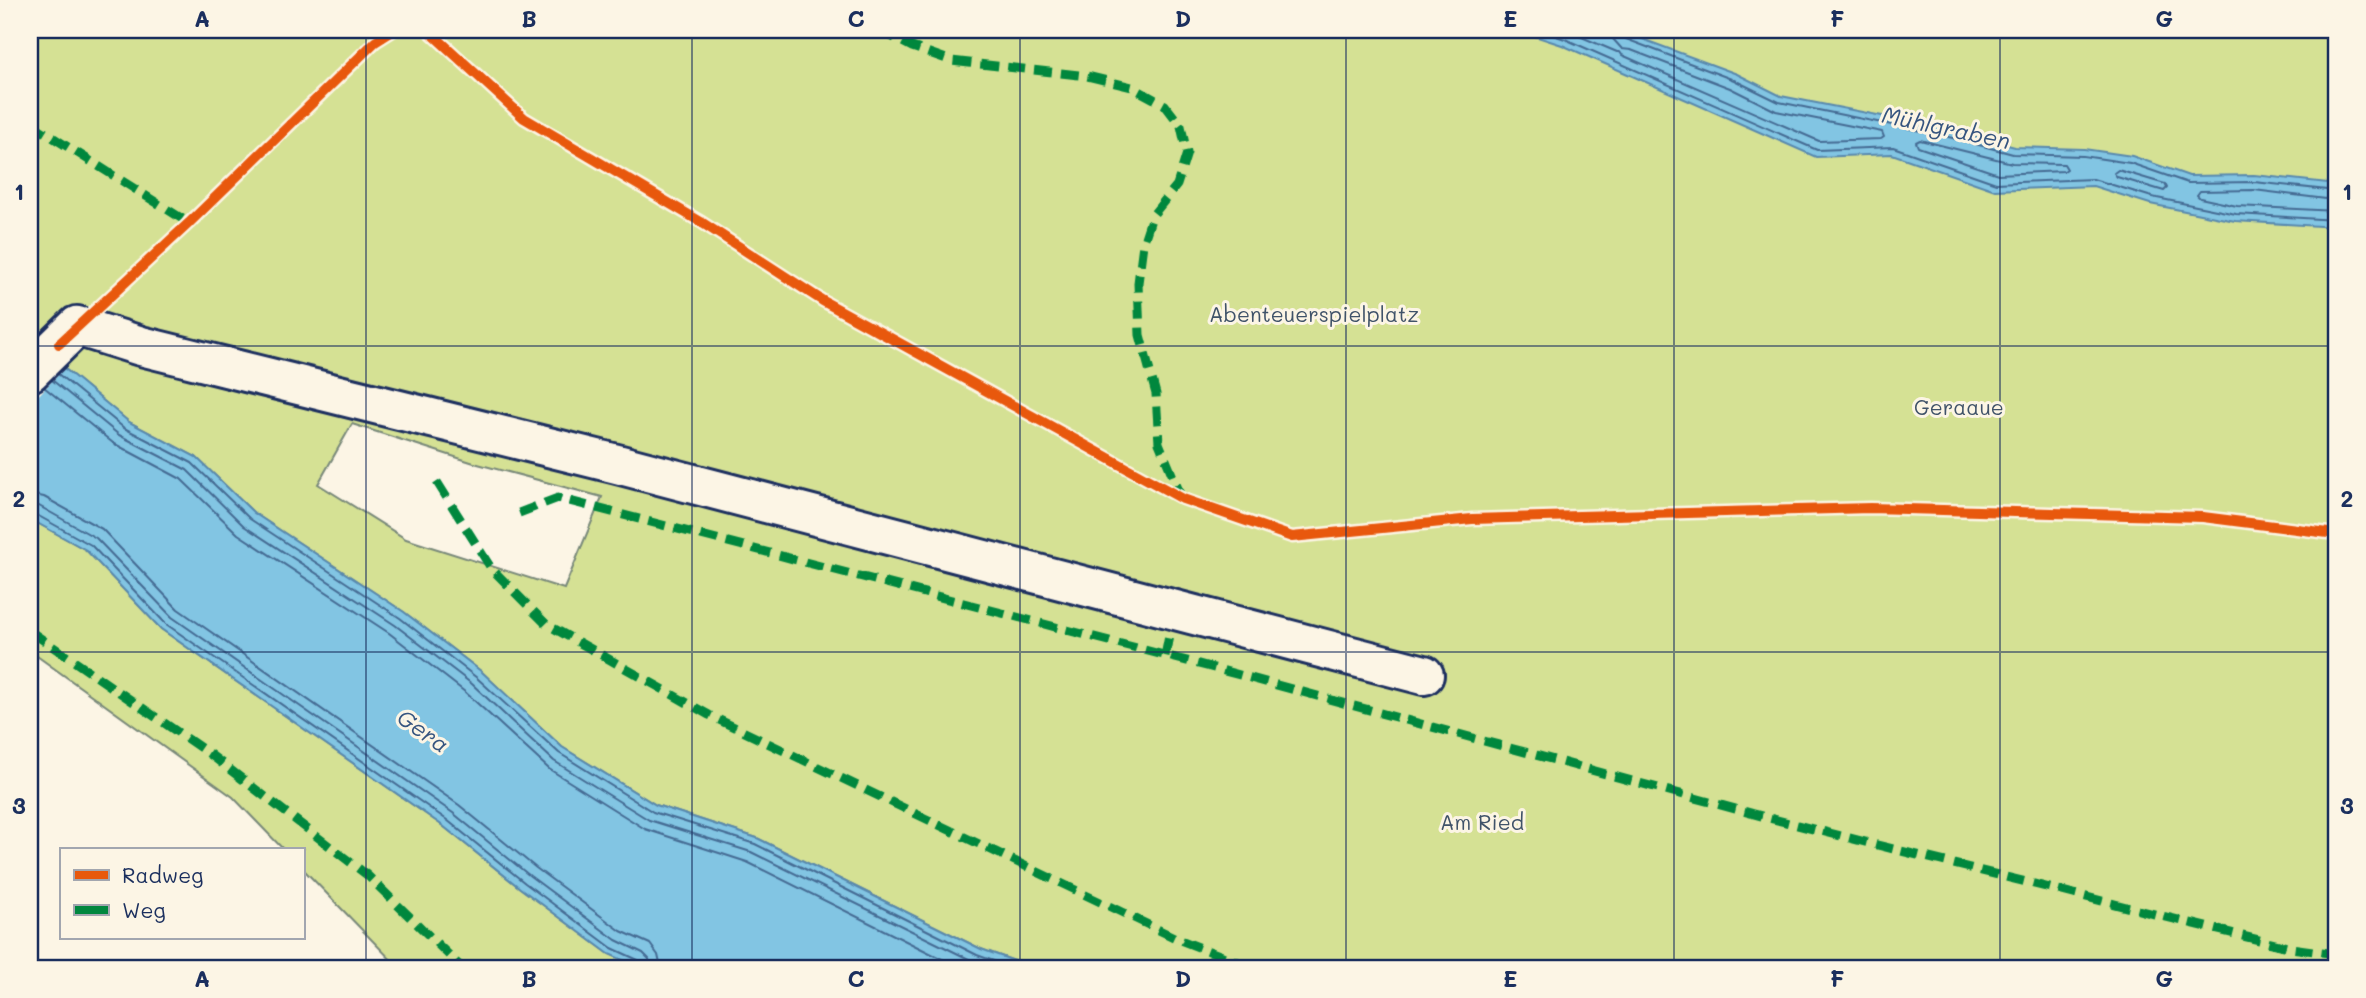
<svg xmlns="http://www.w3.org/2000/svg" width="2366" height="998" viewBox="0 0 2366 998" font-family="Mali,sans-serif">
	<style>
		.green { fill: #d5e194; stroke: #788879; stroke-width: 2; fill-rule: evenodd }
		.water { fill: #82c5e3; stroke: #5989ae; stroke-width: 2 }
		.pier { fill: #fcf5e5 }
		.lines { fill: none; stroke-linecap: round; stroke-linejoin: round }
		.shore { stroke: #446b93; stroke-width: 2 }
		.minor-casing { stroke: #1b2f5e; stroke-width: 44 }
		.minor { stroke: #fcf5e5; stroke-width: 38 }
		.quiet { stroke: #00873e; stroke-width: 9; stroke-dasharray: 18 9; stroke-linecap: butt }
		.cycleway-casing { stroke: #fcf5e5; stroke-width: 15 }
		.cycleway { stroke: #e8590c; stroke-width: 10 }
		.grid { fill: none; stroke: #1b2f5e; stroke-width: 2; stroke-opacity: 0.55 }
		.labels { text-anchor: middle; stroke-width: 6; stroke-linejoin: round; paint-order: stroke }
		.park-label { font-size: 21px; fill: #405369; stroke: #fcf5e5 }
		.water-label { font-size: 23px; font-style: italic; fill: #35547f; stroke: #fcf5e5 }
		.neatline { fill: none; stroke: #1b2f5e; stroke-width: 2.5 }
		.grid-label { font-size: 23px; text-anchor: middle; font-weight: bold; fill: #1b2f5e }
	</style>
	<rect width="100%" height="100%" fill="#fcf5e5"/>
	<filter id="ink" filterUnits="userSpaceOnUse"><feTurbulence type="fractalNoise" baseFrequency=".0143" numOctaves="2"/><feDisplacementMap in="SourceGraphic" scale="14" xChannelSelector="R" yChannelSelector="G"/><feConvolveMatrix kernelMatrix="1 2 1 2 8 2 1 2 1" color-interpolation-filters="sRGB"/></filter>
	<g filter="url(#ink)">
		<!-- green -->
		<g class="green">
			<path d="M30 30H2336V968H1034L981 949 757 838 656 805 562 747 482 672 404 612 254 513 196 457 129 422 30 340ZM352 424 474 463 602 497 564 589 406 539 318 484Z"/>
			<polygon points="30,519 86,550 161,629 443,826 520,888 609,954 641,968 399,968 303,869 303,849 283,849 233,797 30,651"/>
		</g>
		<!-- water -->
		<g class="water">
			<polygon points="1516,30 1618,30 1737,74 1781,96 1943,128 2015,147 2084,149 2132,156 2189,176 2254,175 2328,183 2336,182 2336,227 2235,221 2150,204 2093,186 1995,190 1892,154 1816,157 1562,45"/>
			<polygon points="30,340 129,422 196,457 254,513 404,612 482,672 562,747 656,805 757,838 981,949 1034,968 641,968 609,954 520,888 443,826 161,629 86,550 30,519"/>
		</g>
		<!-- pier -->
		<polygon class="pier" points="31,337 66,367 30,404 30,338"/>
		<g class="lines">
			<!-- shore -->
			<g class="shore">
				<polyline points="1538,30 1565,39 1817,150 1893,147 1996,183 2093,179 2152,197 2236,214 2336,220"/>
				<polyline points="1565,30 1617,52 1620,52 1622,55 1819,141 1881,139 1884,137 1882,132 1776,111 1730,88 1631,50 1622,49 1613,39 1612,30"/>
				<polyline points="1621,30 1621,35 1626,39 1734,80 1779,102 1941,135 2013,154 2083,156 2130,163 2188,183 2254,182 2327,190 2336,189"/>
				<polygon points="1920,140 2012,163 2064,164 2067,169 2064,171 1998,174 1918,147 1916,142"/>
				<polygon points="2118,170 2165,184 2167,188 2164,191 2117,177 2114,173"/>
				<polyline points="2336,198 2326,199 2254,190 2200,191 2197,195 2200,198 2237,206 2336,211"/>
				<polyline points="58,374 124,428 192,463 250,519 400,618 477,678 559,753 653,812 755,844 977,955 1013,968"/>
				<polyline points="52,380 119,435 187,470 244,526 395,625 472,684 554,761 649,820 751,852 987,968"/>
				<polyline points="44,387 113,443 181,479 238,534 389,633 465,692 549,769 645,829 747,862 960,968"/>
				<polyline points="30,494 44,497 102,529 178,609 459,805 536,868 621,931 650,944 658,955 661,968"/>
				<polyline points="30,504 39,506 96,538 172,617 453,813 530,876 616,940 643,953 649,959 650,968"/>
				<polyline points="30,513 35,514 91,545 166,624 447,820 525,883 612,948 638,960 641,968"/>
			</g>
			<!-- minor casing -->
			<g class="minor-casing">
				<polyline id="minor" points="30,372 77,326 141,346 617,464 1424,675"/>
			</g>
			<!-- minor -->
			<use href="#minor" class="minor"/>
			<!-- quiet -->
			<g class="quiet">
				<polyline points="879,30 912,47 952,61 1087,76 1132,87 1165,105 1181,126 1187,153 1177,185 1152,216 1143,244 1138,283 1140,335 1156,394 1159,443 1182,498"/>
				<polyline points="30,123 189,223"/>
				<polyline points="437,482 491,568 546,624 709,715 1180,940 1254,968"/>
				<polyline points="519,513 558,498 1210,667 1769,818 2291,948 2336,954"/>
				<polyline points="30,631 211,755 367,875 462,968"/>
				<polyline points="1165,656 1170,631"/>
			</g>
			<!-- cycleway casing -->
			<g class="cycleway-casing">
				<g id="cycleway">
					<polyline points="428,30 524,118 701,222 823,301 1183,499 1292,537 1472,519 1870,508 2203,517 2336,534"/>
					<polyline points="59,344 189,223 375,42 394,30"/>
				</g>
			</g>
			<!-- cycleway -->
			<use href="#cycleway" class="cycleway"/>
		</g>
	</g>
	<!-- grid -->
	<path class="grid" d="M366 30V968M692 30V968M1020 30V968M1346 30V968M1674 30V968M2000 30V968M30 346H2336M30 652H2336"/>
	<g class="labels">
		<!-- park labels -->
		<g class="park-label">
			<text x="1314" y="322">Abenteuerspielplatz</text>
			<text x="1959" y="415">Geraaue</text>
			<text x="1482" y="830">Am Ried</text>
		</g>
		<!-- water labels -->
		<g class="water-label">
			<text transform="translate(1946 128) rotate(12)" y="8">Mühlgraben</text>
			<text transform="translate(423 731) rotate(35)" y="8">Gera</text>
		</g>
	</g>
	<!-- margin -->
	<rect width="2366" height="998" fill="none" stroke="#fcf5e5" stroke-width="77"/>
	<!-- legend -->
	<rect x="60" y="848" width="245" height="91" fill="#fcf5e5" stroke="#a2a6af" stroke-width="2"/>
	<rect x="74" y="870" width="35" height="10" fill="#e8590c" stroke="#a2a6af" stroke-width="2"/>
	<text x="122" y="883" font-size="21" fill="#1b2f5e">Radweg</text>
	<rect x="74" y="905" width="35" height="10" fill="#00873e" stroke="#a2a6af" stroke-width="2"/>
	<text x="122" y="918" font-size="21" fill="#1b2f5e">Weg</text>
	<rect x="38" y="38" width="2290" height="922" class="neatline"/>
	<g class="grid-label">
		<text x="202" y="27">A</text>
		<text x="529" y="27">B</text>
		<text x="856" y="27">C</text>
		<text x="1183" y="27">D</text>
		<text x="1510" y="27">E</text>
		<text x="1837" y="27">F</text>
		<text x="2164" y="27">G</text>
		<text x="19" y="200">1</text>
		<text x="2347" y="200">1</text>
		<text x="19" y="507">2</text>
		<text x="2347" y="507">2</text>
		<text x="19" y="814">3</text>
		<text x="2347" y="814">3</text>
		<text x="202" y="987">A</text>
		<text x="529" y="987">B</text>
		<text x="856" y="987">C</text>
		<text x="1183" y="987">D</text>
		<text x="1510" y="987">E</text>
		<text x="1837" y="987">F</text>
		<text x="2164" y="987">G</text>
	</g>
</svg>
